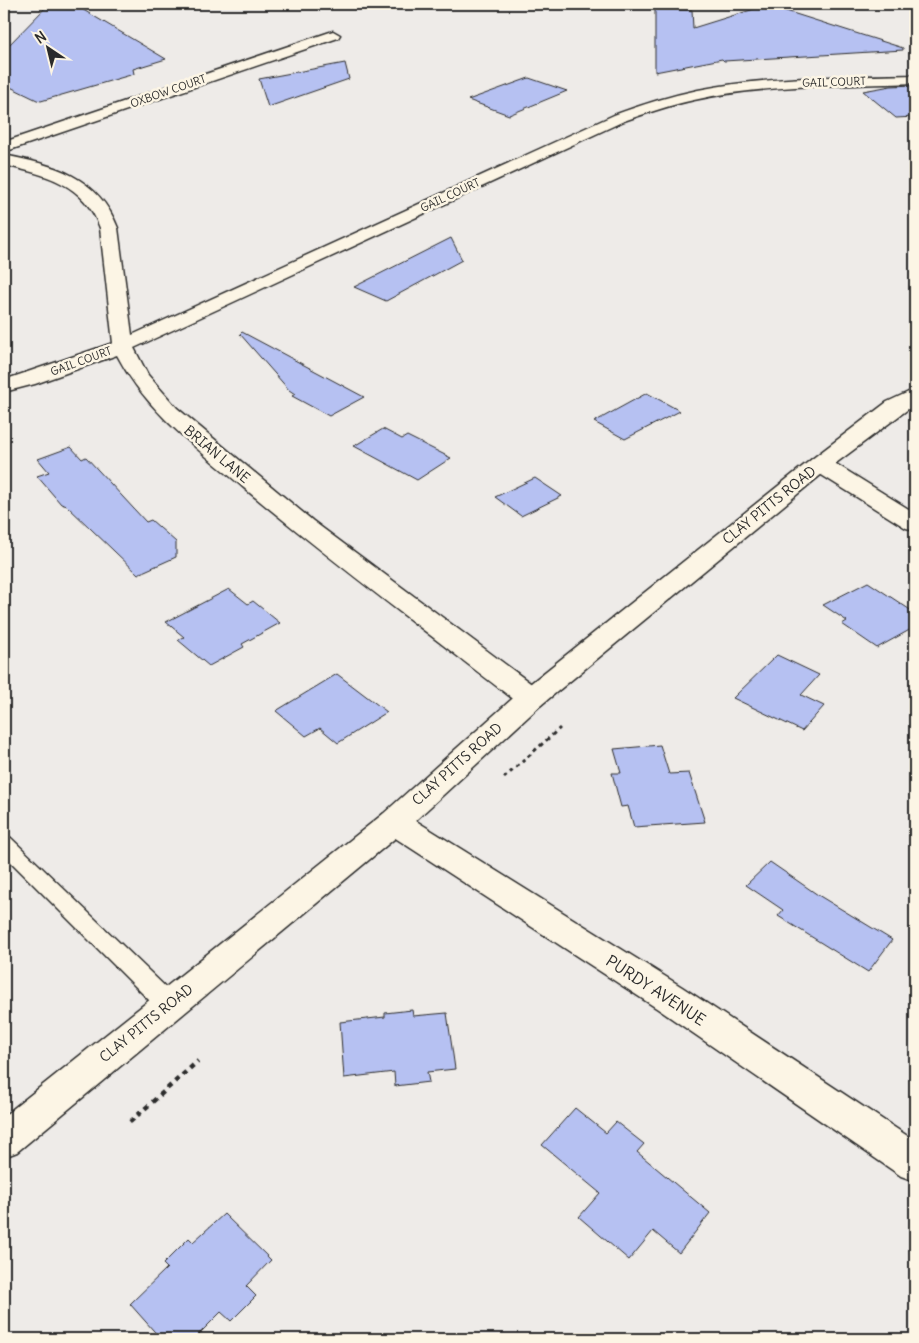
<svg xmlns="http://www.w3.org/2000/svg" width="919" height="1343" viewBox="0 0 919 1343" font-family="Delius,sans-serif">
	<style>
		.building { fill: #b6c1f2; stroke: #2b2b2b }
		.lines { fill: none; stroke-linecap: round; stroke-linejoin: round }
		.lane-casing { stroke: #2b2b2b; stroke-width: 3 }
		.street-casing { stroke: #2b2b2b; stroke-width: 3 }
		.secondary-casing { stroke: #2b2b2b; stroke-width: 3 }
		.path-far1 { stroke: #2b2b2b; stroke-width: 3; stroke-dasharray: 4 4; stroke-linecap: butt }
		.path { stroke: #2b2b2b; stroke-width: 4.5; stroke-dasharray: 5 5; stroke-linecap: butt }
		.lane { fill: #fcf5e5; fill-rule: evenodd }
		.street { fill: #fcf5e5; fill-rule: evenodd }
		.secondary { fill: #fcf5e5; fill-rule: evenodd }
		.labels { text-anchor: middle; stroke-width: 5; stroke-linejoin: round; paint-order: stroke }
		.far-street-label { font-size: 11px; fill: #2b2b2b; stroke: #fcf5e5 }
		.street-label { font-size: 14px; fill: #2b2b2b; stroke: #fcf5e5 }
		.near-street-label { font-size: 16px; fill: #2b2b2b; stroke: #fcf5e5 }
	</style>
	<rect width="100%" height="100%" fill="#eeebe8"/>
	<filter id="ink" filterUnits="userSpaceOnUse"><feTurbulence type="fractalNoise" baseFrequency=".02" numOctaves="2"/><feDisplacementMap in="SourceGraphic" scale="10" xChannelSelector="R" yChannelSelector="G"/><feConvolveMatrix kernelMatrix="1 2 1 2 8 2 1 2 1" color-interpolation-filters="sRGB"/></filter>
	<g filter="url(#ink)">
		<!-- building -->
		<g class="building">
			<polygon points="49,4 75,5 166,59 133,69 134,74 41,101 37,100 4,84 4,50"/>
			<polygon points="767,5 903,48 903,50 724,61 722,59 655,72 655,9 692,10 693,28"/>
			<polygon points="345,63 349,79 268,107 259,79"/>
			<polygon points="529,78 567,91 509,115 468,100"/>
			<polygon points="915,85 915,117 896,118 863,91 891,86"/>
			<polygon points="451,238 462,260 386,301 354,287"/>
			<polygon points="242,332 364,397 329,416 292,396 295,394 289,390 240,334"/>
			<polygon points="647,393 680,411 625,439 594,422"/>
			<polygon points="383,429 402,439 407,436 451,458 417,480 354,446"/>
			<polygon points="71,447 82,459 86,457 146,522 151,520 176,542 176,557 138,574 67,506 61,504 37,476 49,472 38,459"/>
			<polygon points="535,478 562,496 521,516 495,497"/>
			<polygon points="868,582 915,613 915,627 877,648 842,624 847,621 823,605"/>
			<polygon points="229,589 248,604 253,601 280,623 242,644 244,647 209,666 178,640 184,637 166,622"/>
			<polygon points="777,655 819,675 801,695 824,706 802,731 733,698"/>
			<polygon points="337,674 387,712 338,743 320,728 306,736 276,711"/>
			<polygon points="660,745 669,774 689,773 705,822 634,827 628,806 621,807 612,773 621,773 614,749"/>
			<polygon points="770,862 818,895 892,940 868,972 778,916 783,910 746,885"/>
			<polygon points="412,1010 413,1016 447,1013 455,1069 427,1072 429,1082 395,1086 394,1072 344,1078 340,1022 385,1017 385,1013"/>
			<polygon points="575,1108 606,1133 616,1122 644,1144 637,1152 710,1213 679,1253 653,1231 629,1260 579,1217 600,1193 542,1145"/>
			<polygon points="224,1214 271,1260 246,1286 256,1296 231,1321 221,1312 194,1339 161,1339 130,1304 167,1268 163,1264 189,1238 193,1242"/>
		</g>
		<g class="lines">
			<!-- lane casing -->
			<g class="lane-casing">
				<polygon id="lane" points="4,835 11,838 177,998 180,1005 177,1012 169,1015 161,1012 4,855"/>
			</g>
			<!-- street casing -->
			<g class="street-casing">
				<g id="street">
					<polygon points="333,31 340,35 338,38 4,152 4,142"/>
					<path d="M915 75V83C841 86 766 84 694 100 670 105 647 113 624 121L134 348 148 375 177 408 313 521 541 691 545 698 541 705 531 708 521 705C428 633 334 563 244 488 197 448 146 411 117 355L35 384 4 392V380L113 343 100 228C84 183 46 175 4 165V155C54 165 98 176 118 228L132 335 614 115C641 105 669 96 698 90 770 76 842 77 915 75Z"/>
					<polygon points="820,457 828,459 915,513 915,530 906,528 812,469 809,464 812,459"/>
					<polygon points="394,810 405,814 682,987 915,1141 915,1181 901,1176 658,1009 383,830 379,822 383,814"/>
				</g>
			</g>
			<!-- secondary casing -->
			<g class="secondary-casing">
				<polygon id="secondary" points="915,389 915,404 828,469 541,705 405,830 17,1152 4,1157 4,1116 383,814 521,691 812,459 887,402"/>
			</g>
			<!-- path-far1 -->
			<polyline class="path-far1" points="504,778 560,728"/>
			<!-- path -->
			<polyline class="path" points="130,1122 198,1061"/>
			<!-- lane -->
			<use href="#lane" class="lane"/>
			<!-- street -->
			<use href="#street" class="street"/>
			<!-- secondary -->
			<use href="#secondary" class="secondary"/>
		</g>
	</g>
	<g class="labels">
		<!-- far-street labels -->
		<g class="far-street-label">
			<text transform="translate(834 82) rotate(-2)" y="4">GAIL COURT</text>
			<text transform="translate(168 91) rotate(-19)" y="4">OXBOW COURT</text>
			<text transform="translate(450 195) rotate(-25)" y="4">GAIL COURT</text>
			<text transform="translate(81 361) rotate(-20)" y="4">GAIL COURT</text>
		</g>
		<!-- street labels -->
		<g class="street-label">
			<text transform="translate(217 454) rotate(40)" y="5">BRIAN LANE</text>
			<text transform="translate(769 505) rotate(-39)" y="5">CLAY PITTS ROAD</text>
			<text transform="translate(457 764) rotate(-42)" y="5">CLAY PITTS ROAD</text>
			<text transform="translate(146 1023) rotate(-39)" y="5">CLAY PITTS ROAD</text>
		</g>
		<!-- near-street labels -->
		<g class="near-street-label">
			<text transform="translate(656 990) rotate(33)" y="6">PURDY AVENUE</text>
		</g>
	</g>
	<!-- margin -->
	<rect width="919" height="1343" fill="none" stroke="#fcf5e5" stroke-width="20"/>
	<rect x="10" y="10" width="899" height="1323" fill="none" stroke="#2b2b2b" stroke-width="2" filter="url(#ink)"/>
	<!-- north arrow -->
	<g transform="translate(48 48) rotate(325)" stroke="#fcf5e5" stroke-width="4" paint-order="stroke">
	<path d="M0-4L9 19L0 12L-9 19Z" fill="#2b2b2b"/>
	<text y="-8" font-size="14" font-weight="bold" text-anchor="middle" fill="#2b2b2b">N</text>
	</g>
</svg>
